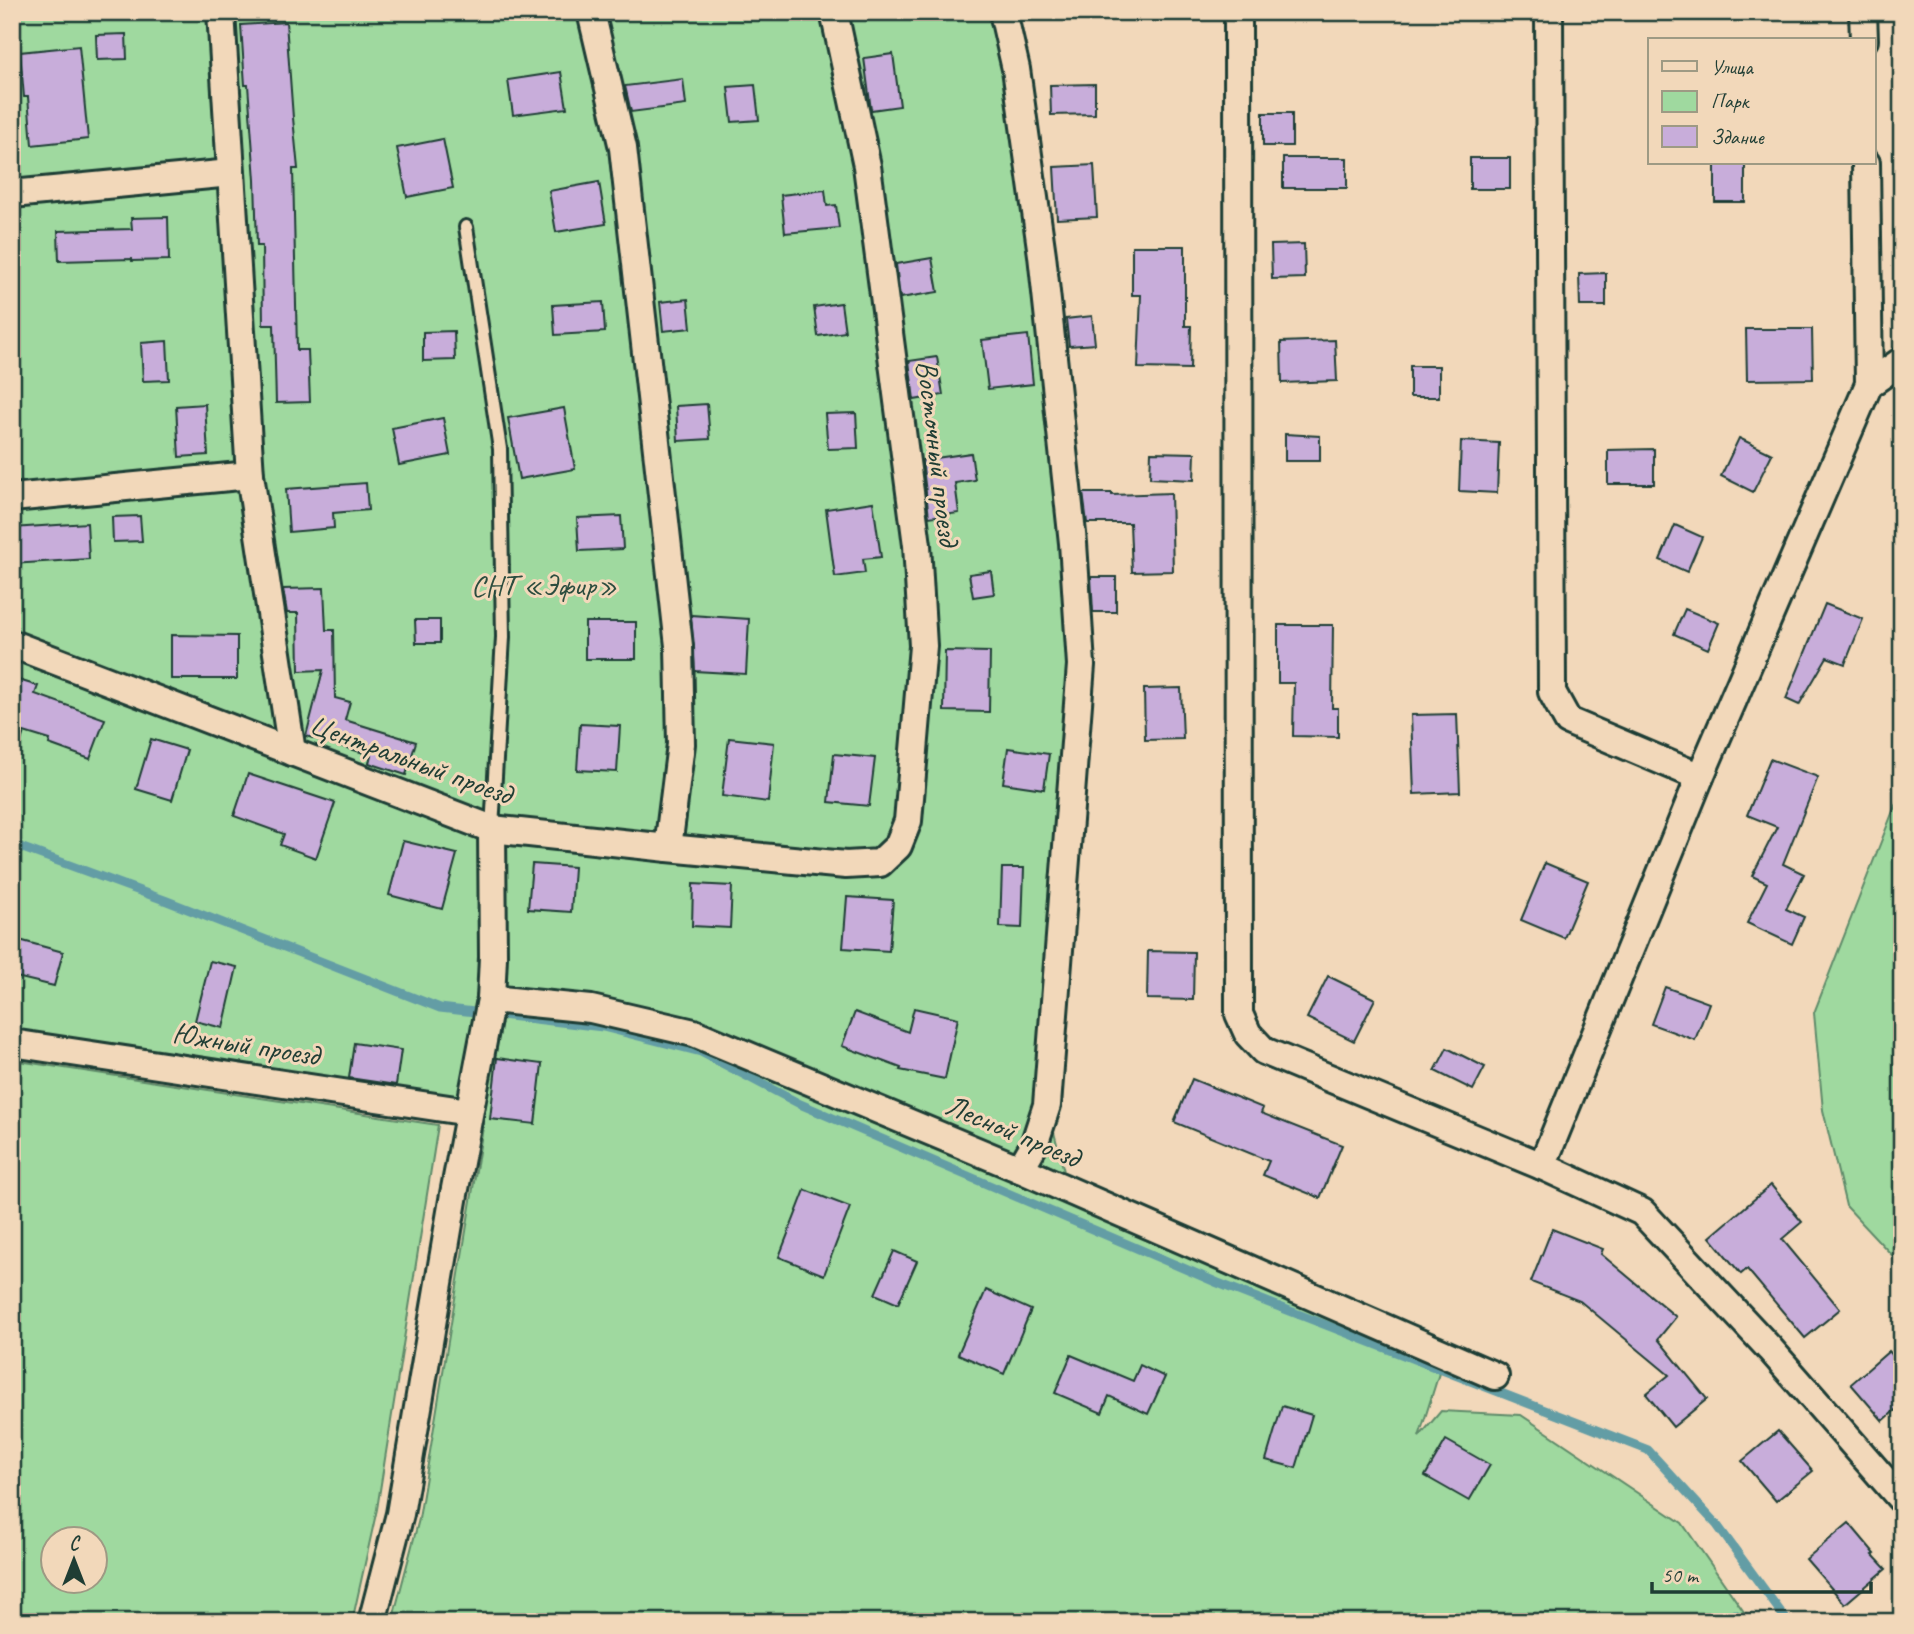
<svg xmlns="http://www.w3.org/2000/svg" width="1914" height="1634" viewBox="0 0 1914 1634" font-family="Caveat,sans-serif">
	<style>
		.green { fill: #9fd99f; stroke: #5f8b6a; stroke-width: 2; fill-rule: evenodd }
		.lines { fill: none; stroke-linecap: round; stroke-linejoin: round }
		.stream { stroke: #639da5; stroke-width: 9 }
		.building { fill: #c8adda; stroke: #1f3d34; stroke-width: 2 }
		.service-casing { stroke: #1f3d34; stroke-width: 18 }
		.minor-casing { stroke: #1f3d34; stroke-width: 32 }
		.service { stroke: #f2d8ba; stroke-width: 12 }
		.minor { stroke: #f2d8ba; stroke-width: 26 }
		.labels { text-anchor: middle; stroke-width: 6; stroke-linejoin: round; paint-order: stroke }
		.street-label { font-size: 30px; fill: #1f3d34; stroke: #f2d8ba }
		.park-label { font-size: 30px; fill: #2c4d3f; stroke: #f2d8ba }
	</style>
	<rect width="100%" height="100%" fill="#f2d8ba"/>
	<filter id="ink" filterUnits="userSpaceOnUse"><feTurbulence type="fractalNoise" baseFrequency=".0143" numOctaves="2"/><feDisplacementMap in="SourceGraphic" scale="14" xChannelSelector="R" yChannelSelector="G"/><feConvolveMatrix kernelMatrix="1 2 1 2 8 2 1 2 1" color-interpolation-filters="sRGB"/></filter>
	<g filter="url(#ink)">
		<!-- green -->
		<g class="green">
			<polygon points="12,12 1002,12 1081,665 1047,1105 1070,1195 1445,1354 1419,1437 1441,1411 1521,1415 1682,1523 1751,1622 392,1622 419,1519 484,1121 469,1112 12,1043"/>
			<polygon points="1902,788 1902,1266 1846,1206 1823,1110 1814,1013"/>
			<path d="M12 1060 438 1125 377 1509 352 1622H12ZM52 1540H94V1582H52Z"/>
		</g>
		<g class="lines">
			<!-- stream -->
			<g class="stream">
				<polyline points="12,844 167,901 440,1008 603,1027 701,1052 800,1104 1218,1283 1648,1450 1717,1525 1788,1622"/>
				<polyline points="1732,1622 1735,1614"/>
			</g>
		</g>
		<!-- building -->
		<g class="building">
			<polygon points="286,22 293,118 298,169 293,169 297,350 308,350 310,402 276,403 274,325 263,325 262,246 257,246 255,180 248,85 245,85 241,25"/>
			<polygon points="126,34 127,59 97,60 96,35"/>
			<polygon points="79,46 88,139 32,145 28,97 24,97 20,52"/>
			<polygon points="893,54 900,106 871,110 864,58"/>
			<polygon points="561,72 567,108 513,115 508,80"/>
			<polygon points="683,79 686,105 631,112 625,86"/>
			<polygon points="1095,84 1095,114 1051,115 1050,85"/>
			<polygon points="755,85 759,120 732,122 728,87"/>
			<rect x="1263" y="113" width="29" height="33"/>
			<polygon points="443,139 453,188 407,197 397,148"/>
			<rect x="1283" y="158" width="64" height="30"/>
			<rect x="1470" y="158" width="40" height="31"/>
			<rect x="1715" y="163" width="30" height="39"/>
			<polygon points="1094,165 1097,217 1057,219 1054,167"/>
			<polygon points="599,182 606,224 556,232 549,191"/>
			<polygon points="825,190 827,206 836,205 839,228 785,233 781,195"/>
			<polygon points="168,217 169,260 132,261 132,259 59,261 58,231 132,229 131,218"/>
			<polygon points="1304,244 1305,278 1272,279 1271,245"/>
			<polygon points="1132,246 1185,246 1185,326 1191,326 1190,369 1138,368 1141,295 1132,295"/>
			<polygon points="932,258 938,292 900,298 896,264"/>
			<polygon points="1606,273 1606,306 1580,306 1579,274"/>
			<polygon points="688,299 691,328 663,331 660,302"/>
			<polygon points="603,302 605,332 555,335 553,305"/>
			<polygon points="841,303 845,332 818,336 814,307"/>
			<polygon points="1092,316 1095,344 1069,346 1066,319"/>
			<polygon points="1746,329 1812,329 1813,379 1747,380"/>
			<polygon points="454,331 455,360 423,361 423,332"/>
			<polygon points="1028,335 1033,384 988,389 982,340"/>
			<polygon points="1335,340 1337,381 1282,383 1281,342"/>
			<polygon points="167,341 169,380 143,381 141,343"/>
			<polygon points="937,357 943,395 914,400 909,361"/>
			<rect x="1410" y="366" width="29" height="31"/>
			<polygon points="205,404 208,455 179,457 176,406"/>
			<polygon points="707,404 710,439 678,441 676,406"/>
			<polygon points="564,408 575,469 519,479 508,418"/>
			<polygon points="856,413 858,448 828,449 825,414"/>
			<polygon points="443,418 450,455 399,465 392,428"/>
			<polygon points="1285,434 1320,436 1320,461 1285,461"/>
			<polygon points="1739,438 1772,454 1753,492 1721,476"/>
			<polygon points="1461,441 1499,443 1497,493 1459,491"/>
			<polygon points="1654,449 1654,484 1608,484 1608,450"/>
			<polygon points="1151,452 1195,453 1194,480 1150,478"/>
			<polygon points="971,453 975,480 955,483 959,513 929,517 922,460"/>
			<polygon points="366,483 368,510 333,513 334,528 289,532 286,489"/>
			<polygon points="1083,493 1112,493 1112,495 1171,493 1173,571 1132,572 1130,523 1087,523"/>
			<polygon points="873,502 881,557 863,559 865,573 835,577 826,509"/>
			<polygon points="140,516 142,541 113,542 112,517"/>
			<polygon points="621,516 623,549 579,551 577,518"/>
			<polygon points="87,523 89,559 12,564 12,528"/>
			<polygon points="1675,525 1702,537 1687,572 1660,560"/>
			<polygon points="991,571 994,594 973,597 969,574"/>
			<polygon points="1091,577 1116,577 1116,612 1093,612"/>
			<polygon points="324,588 326,630 334,630 335,698 350,702 345,720 416,742 406,775 369,763 371,755 306,736 323,670 299,671 298,613 287,613 283,589"/>
			<polygon points="1825,604 1863,619 1845,664 1827,657 1799,705 1786,699"/>
			<polygon points="1685,609 1719,623 1708,649 1674,634"/>
			<polygon points="691,615 749,619 746,674 695,671"/>
			<polygon points="415,620 440,620 440,643 416,643"/>
			<rect x="585" y="622" width="51" height="37"/>
			<polygon points="1278,625 1333,625 1332,708 1338,708 1338,737 1293,736 1294,683 1278,683"/>
			<polygon points="171,635 237,636 237,679 171,679"/>
			<polygon points="945,651 990,652 989,712 944,711"/>
			<polygon points="12,678 38,686 35,694 105,719 90,759 49,744 50,740 24,732 18,750 12,749"/>
			<polygon points="1181,688 1183,739 1145,740 1144,689"/>
			<polygon points="1457,714 1460,792 1414,794 1411,715"/>
			<polygon points="580,724 620,726 617,772 577,770"/>
			<polygon points="729,738 774,743 768,802 722,796"/>
			<polygon points="151,739 187,750 172,800 136,789"/>
			<polygon points="1008,748 1049,754 1044,789 1003,783"/>
			<polygon points="834,754 875,758 869,806 829,802"/>
			<polygon points="1770,759 1818,777 1783,864 1804,874 1786,909 1804,917 1792,944 1747,923 1767,883 1752,876 1777,827 1747,815"/>
			<polygon points="248,774 335,803 316,858 280,845 284,834 234,816"/>
			<polygon points="403,841 457,854 442,909 389,895"/>
			<polygon points="1545,863 1588,881 1564,938 1521,920"/>
			<polygon points="532,864 574,867 571,912 528,909"/>
			<polygon points="1002,868 1024,868 1022,928 1000,927"/>
			<polygon points="693,884 732,886 730,928 692,926"/>
			<polygon points="847,897 893,900 889,951 843,948"/>
			<polygon points="12,938 63,952 54,986 12,976"/>
			<polygon points="1148,951 1194,952 1193,1000 1147,999"/>
			<polygon points="210,961 237,967 223,1028 195,1021"/>
			<polygon points="1328,976 1375,999 1354,1041 1307,1018"/>
			<polygon points="1665,987 1709,1003 1695,1040 1651,1024"/>
			<polygon points="914,1008 958,1018 945,1079 900,1070 901,1068 842,1046 855,1012 908,1032"/>
			<polygon points="354,1043 401,1050 396,1085 349,1078"/>
			<polygon points="1447,1048 1485,1067 1473,1090 1435,1071"/>
			<polygon points="497,1058 542,1064 535,1124 490,1119"/>
			<polygon points="1192,1079 1263,1108 1261,1113 1342,1145 1320,1198 1263,1175 1269,1161 1174,1122"/>
			<polygon points="1771,1185 1802,1222 1782,1239 1840,1309 1805,1338 1747,1269 1741,1274 1710,1237"/>
			<polygon points="805,1190 850,1207 824,1275 779,1257"/>
			<polygon points="1552,1229 1603,1249 1601,1254 1676,1317 1658,1339 1707,1399 1673,1427 1646,1394 1669,1375 1580,1301 1531,1282"/>
			<polygon points="894,1251 917,1261 898,1304 875,1294"/>
			<polygon points="986,1290 1031,1310 1004,1374 958,1354"/>
			<polygon points="1889,1351 1902,1366 1902,1404 1883,1421 1851,1384"/>
			<polygon points="1071,1355 1133,1381 1140,1365 1165,1377 1148,1414 1109,1396 1102,1413 1055,1393"/>
			<polygon points="1282,1406 1312,1415 1296,1468 1266,1460"/>
			<polygon points="1778,1431 1813,1471 1776,1501 1742,1461"/>
			<polygon points="1446,1440 1490,1465 1469,1501 1425,1476"/>
			<polygon points="1849,1523 1875,1554 1873,1555 1886,1569 1845,1604 1806,1559"/>
		</g>
		<g class="lines">
			<!-- service casing -->
			<g class="service-casing">
				<polyline id="service" points="466,227 500,449 503,637 492,829"/>
			</g>
			<!-- minor casing -->
			<g class="minor-casing">
				<g id="minor">
					<polyline points="221,12 250,475 292,752"/>
					<polyline points="591,12 623,148 679,646 681,744 668,848"/>
					<polyline points="1003,12 1016,69 1042,255 1073,543 1081,665 1047,1105 1034,1145 1020,1169"/>
					<polyline points="1238,12 1239,1014 1248,1034 1264,1051 1542,1166 1642,1212 1770,1349 1902,1500"/>
					<polyline points="1549,12 1552,692 1568,721 1700,777"/>
					<polyline points="1863,12 1864,40"/>
					<polyline points="1866,163 1869,384"/>
					<polyline points="12,194 231,173"/>
					<polyline points="12,498 250,475"/>
					<polyline points="12,644 492,829 668,848 846,865 880,863 898,846 908,821 923,646 917,545 867,166 834,12"/>
					<polyline points="491,999 591,1009 694,1033 1020,1169 1495,1376"/>
					<polyline points="12,1043 469,1112"/>
					<polyline points="1542,1166 1700,777 1869,384 1902,361"/>
					<polyline points="372,1622 400,1514 454,1194 491,999 493,957 492,829"/>
				</g>
			</g>
			<!-- service -->
			<use href="#service" class="service"/>
			<!-- minor -->
			<use href="#minor" class="minor"/>
		</g>
	</g>
	<g class="labels">
		<!-- street labels -->
		<g class="street-label">
			<text transform="translate(938 453) rotate(83)" y="10">Восточный проезд</text>
			<text transform="translate(411 759) rotate(20)" y="10">Центральный проезд</text>
			<text transform="translate(246 1044) rotate(9)" y="10">Южный проезд</text>
			<text transform="translate(1013 1131) rotate(23)" y="10">Лесной проезд</text>
		</g>
		<!-- park labels -->
		<g class="park-label">
			<text x="544" y="595">СНТ «Эфир»</text>
		</g>
	</g>
	<!-- margin -->
	<rect width="1914" height="1634" fill="none" stroke="#f2d8ba" stroke-width="42"/>
	<rect x="21" y="21" width="1872" height="1592" fill="none" stroke="#1f3d34" stroke-width="2.5" filter="url(#ink)"/>
	<!-- legend -->
	<rect x="1648" y="38" width="228" height="126" fill="#f2d8ba" stroke="#9e9a84" stroke-width="2"/>
	<rect x="1662" y="61" width="35" height="10" fill="#f2d8ba" stroke="#9e9a84" stroke-width="2"/>
	<text x="1711" y="74" font-size="21" fill="#1f3d34">Улица</text>
	<rect x="1662" y="91" width="35" height="21" fill="#9fd99f" stroke="#9e9a84" stroke-width="2"/>
	<text x="1711" y="108" font-size="21" fill="#1f3d34">Парк</text>
	<rect x="1662" y="126" width="35" height="21" fill="#c8adda" stroke="#9e9a84" stroke-width="2"/>
	<text x="1711" y="144" font-size="21" fill="#1f3d34">Здание</text>
	<!-- north arrow -->
	<g transform="translate(74 1560)"><circle r="33" fill="#f2d8ba" stroke="#9e9a84" stroke-width="2"/>
	<path d="M0-5L12 26L0 18L-12 26Z" fill="#1f3d34"/>
	<text y="-10" font-size="19" font-weight="bold" text-anchor="middle" fill="#1f3d34">С</text>
	</g>
	<!-- scale -->
	<path d="M1652 1582v10h219v-10" fill="none" stroke="#1f3d34" stroke-width="3.5"/>
	<text x="1662" y="1582" font-size="21" fill="#1f3d34" stroke="#f2d8ba" stroke-width="5" paint-order="stroke">50 m</text>
</svg>
